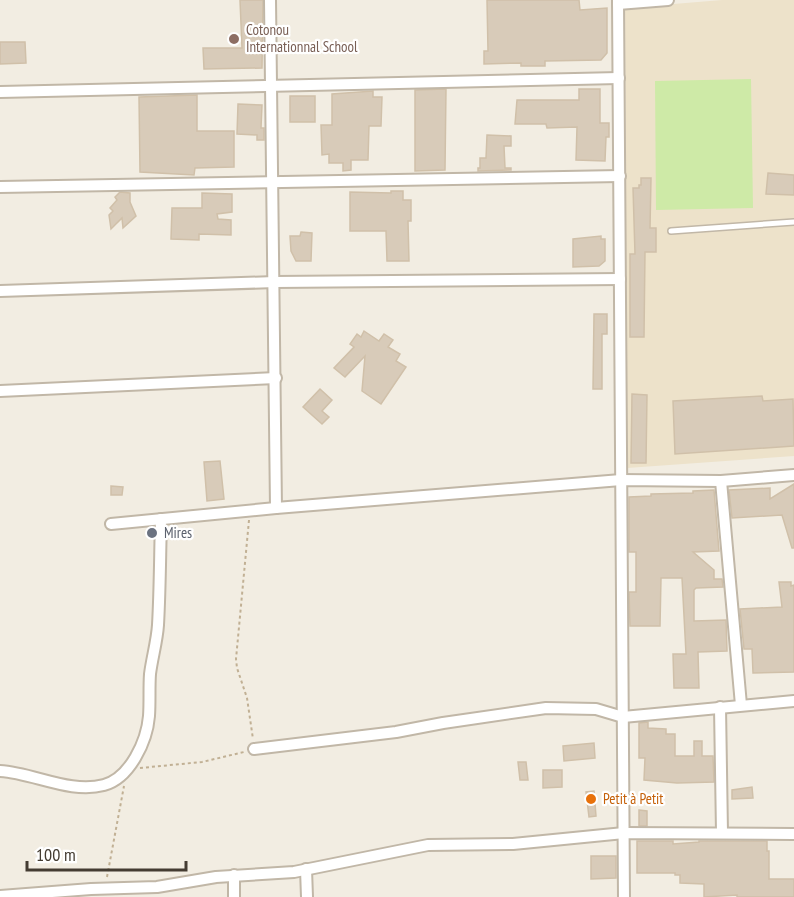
<svg xmlns="http://www.w3.org/2000/svg" width="794" height="897" viewBox="0 0 794 897" font-family="'PT Sans Narrow',sans-serif">
	<style>
		.education { fill: #ede2ca }
		.green { fill: #ceeaa7 }
		.building { fill: #d8cbb9; stroke: #d0c0a9; stroke-width: 1.5 }
		.lines { fill: none; stroke-linecap: round; stroke-linejoin: round }
		.service-casing { stroke: #c1b7a7; stroke-width: 8 }
		.minor-casing { stroke: #c1b7a7; stroke-width: 14 }
		.path { stroke: #c1b094; stroke-width: 2; stroke-dasharray: 3 3; stroke-linecap: butt }
		.service { stroke: #fff; stroke-width: 5 }
		.minor { stroke: #fff; stroke-width: 10 }
		.education-dot { fill: #8d6e63; stroke: #fff; stroke-width: 2 }
		.worship-dot { fill: #6b7280; stroke: #fff; stroke-width: 2 }
		.food-dot { fill: #e8710a; stroke: #fff; stroke-width: 2 }
		.labels { text-anchor: middle; stroke-width: 4.5; stroke-linejoin: round; paint-order: stroke }
		.education-label { font-size: 15px; fill: #785e54; stroke: #fff; text-anchor: start }
		.worship-label { font-size: 15px; fill: #5b616d; stroke: #fff; text-anchor: start }
		.food-label { font-size: 15px; fill: #c56008; stroke: #fff; text-anchor: start }
	</style>
	<rect width="100%" height="100%" fill="#f2ede2"/>
	<!-- education -->
	<polygon class="education" points="722,0 794,0 794,456 627,468 625,8"/>
	<!-- green -->
	<polygon class="green" points="751,79 753,208 656,210 655,81"/>
	<!-- building -->
	<g class="building">
		<polygon points="240,0 263,0 262,68 204,69 203,48 242,48"/>
		<polygon points="487,0 579,0 580,10 607,8 607,53 601,60 545,61 545,66 521,66 521,63 484,64 484,51 488,51"/>
		<polygon points="0,42 25,42 26,63 0,64"/>
		<polygon points="446,89 445,170 415,171 415,90"/>
		<polygon points="579,89 600,89 600,123 609,123 609,137 606,137 605,161 576,160 577,127 547,128 546,124 515,124 517,100 579,100"/>
		<polygon points="373,91 373,97 382,97 381,126 369,126 368,160 351,160 351,170 343,171 343,163 329,163 329,154 322,155 321,125 332,125 332,94"/>
		<polygon points="197,95 197,131 234,131 234,167 195,168 194,175 140,172 139,97"/>
		<rect x="290" y="96" width="25" height="26"/>
		<polygon points="238,104 262,105 261,128 264,128 264,140 257,140 257,135 237,134"/>
		<polygon points="487,135 511,136 511,146 504,146 505,168 511,168 511,170 478,171 478,168 480,168 480,158 486,158"/>
		<polygon points="768,173 794,175 794,195 766,194"/>
		<polygon points="641,178 651,178 650,228 656,228 656,252 645,252 644,337 630,337 630,254 635,254 633,188 639,188 639,185 641,185"/>
		<polygon points="391,191 403,191 403,200 411,200 411,221 408,221 409,261 387,261 386,231 350,231 350,192 391,193"/>
		<polygon points="120,192 130,193 130,202 136,216 123,228 122,218 111,229 109,215 113,211 110,208 117,200 115,197"/>
		<polygon points="202,193 232,194 232,212 217,214 218,219 231,220 231,235 199,234 199,240 171,239 172,208 202,208"/>
		<polygon points="301,232 312,233 311,261 296,261 291,251 290,236 300,236"/>
		<polygon points="601,236 601,239 605,239 605,261 599,266 573,267 573,239"/>
		<polygon points="594,314 607,314 607,334 602,334 602,389 593,389"/>
		<polygon points="364,331 379,341 384,334 393,340 388,347 400,354 396,361 406,367 381,404 362,391 365,356 345,377 334,368 354,347 350,344 357,334 361,337"/>
		<polygon points="320,389 332,400 322,411 329,417 322,424 303,407"/>
		<polygon points="632,394 647,395 646,463 631,463"/>
		<polygon points="762,396 763,401 793,399 794,446 675,454 673,401"/>
		<polygon points="220,461 224,499 207,501 204,462"/>
		<polygon points="794,484 794,548 792,548 782,515 732,518 729,490 770,488 770,499"/>
		<polygon points="111,486 123,487 122,495 111,495"/>
		<polygon points="714,490 719,551 693,552 714,570 714,579 722,579 723,587 696,588 694,590 694,621 726,620 727,651 698,652 699,688 674,688 673,654 686,654 682,578 661,578 660,626 630,626 629,592 636,592 636,552 629,552 629,497 651,496 651,494 693,493 693,491"/>
		<polygon points="779,582 791,582 791,586 794,585 794,672 753,673 752,649 744,649 740,609 782,607"/>
		<polygon points="648,722 648,728 666,729 666,734 675,734 675,756 694,756 694,741 702,741 702,756 713,756 714,782 677,783 644,780 645,758 639,758 639,723"/>
		<polygon points="594,743 595,758 564,761 563,746"/>
		<polygon points="518,762 526,762 528,780 520,780"/>
		<polygon points="543,770 562,770 562,787 543,788"/>
		<polygon points="752,787 753,798 732,799 732,790"/>
		<polygon points="594,791 596,816 589,817 586,792"/>
		<polygon points="639,810 647,811 647,826 639,826"/>
		<polygon points="637,841 673,841 673,844 699,842 699,841 767,841 767,851 769,851 769,879 794,879 794,897 737,897 737,895 704,897 704,884 680,883 680,875 675,875 675,873 637,873"/>
		<polygon points="591,856 616,856 616,878 591,879"/>
	</g>
	<g class="lines">
		<!-- service casing -->
		<g class="service-casing">
			<polyline id="service" points="671,231 794,222"/>
		</g>
		<!-- minor casing -->
		<g class="minor-casing">
			<g id="minor">
				<polyline points="270,0 276,508"/>
				<polyline points="618,0 624,897"/>
				<polyline points="618,4 668,0"/>
				<polyline points="0,92 619,78"/>
				<polyline points="0,187 620,176"/>
				<polyline points="0,291 275,282 620,279"/>
				<polyline points="0,391 276,378"/>
				<polyline points="721,481 741,705"/>
				<polyline points="111,524 276,508 621,480 721,481 794,475"/>
				<polyline points="720,707 722,833"/>
				<polyline points="254,749 396,732 443,723 546,708 596,709 623,717 794,701"/>
				<path d="M0 771C34 773 70 794 104 785 130 778 147 741 149 716 150 702 149 688 150 674 152 658 157 641 158 625 160 590 160 554 161 519"/>
				<polyline points="306,869 307,897"/>
				<polyline points="234,875 234,897"/>
				<polyline points="0,896 91,889 157,887 216,877 294,872 428,845 513,844 624,833 794,834"/>
			</g>
		</g>
		<!-- path -->
		<g class="path">
			<polyline points="249,520 236,659 237,668 247,698 253,739"/>
			<polyline points="140,768 202,762 244,752"/>
			<polyline points="107,877 124,786"/>
		</g>
		<!-- service -->
		<use href="#service" class="service"/>
		<!-- minor -->
		<use href="#minor" class="minor"/>
	</g>
	<!-- markers -->
	<circle class="education-dot" cx="234" cy="39" r="6"/>
	<circle class="worship-dot" cx="152" cy="533" r="6"/>
	<circle class="food-dot" cx="591" cy="799" r="6"/>
	<g class="labels">
		<!-- education labels -->
		<g class="education-label">
			<text x="246" y="35">Cotonou<tspan x="246" dy="17">Internationnal School</tspan></text>
		</g>
		<!-- worship labels -->
		<g class="worship-label">
			<text x="164" y="538">Mires</text>
		</g>
		<!-- food labels -->
		<g class="food-label">
			<text x="603" y="804">Petit à Petit</text>
		</g>
	</g>
	<!-- scale -->
	<path d="M27 861v9h159v-9" fill="none" stroke="#443c32" stroke-width="3"/>
	<text x="36" y="861" font-size="18" fill="#443c32" stroke="#ffffff" stroke-width="4.5" paint-order="stroke">100 m</text>
</svg>
